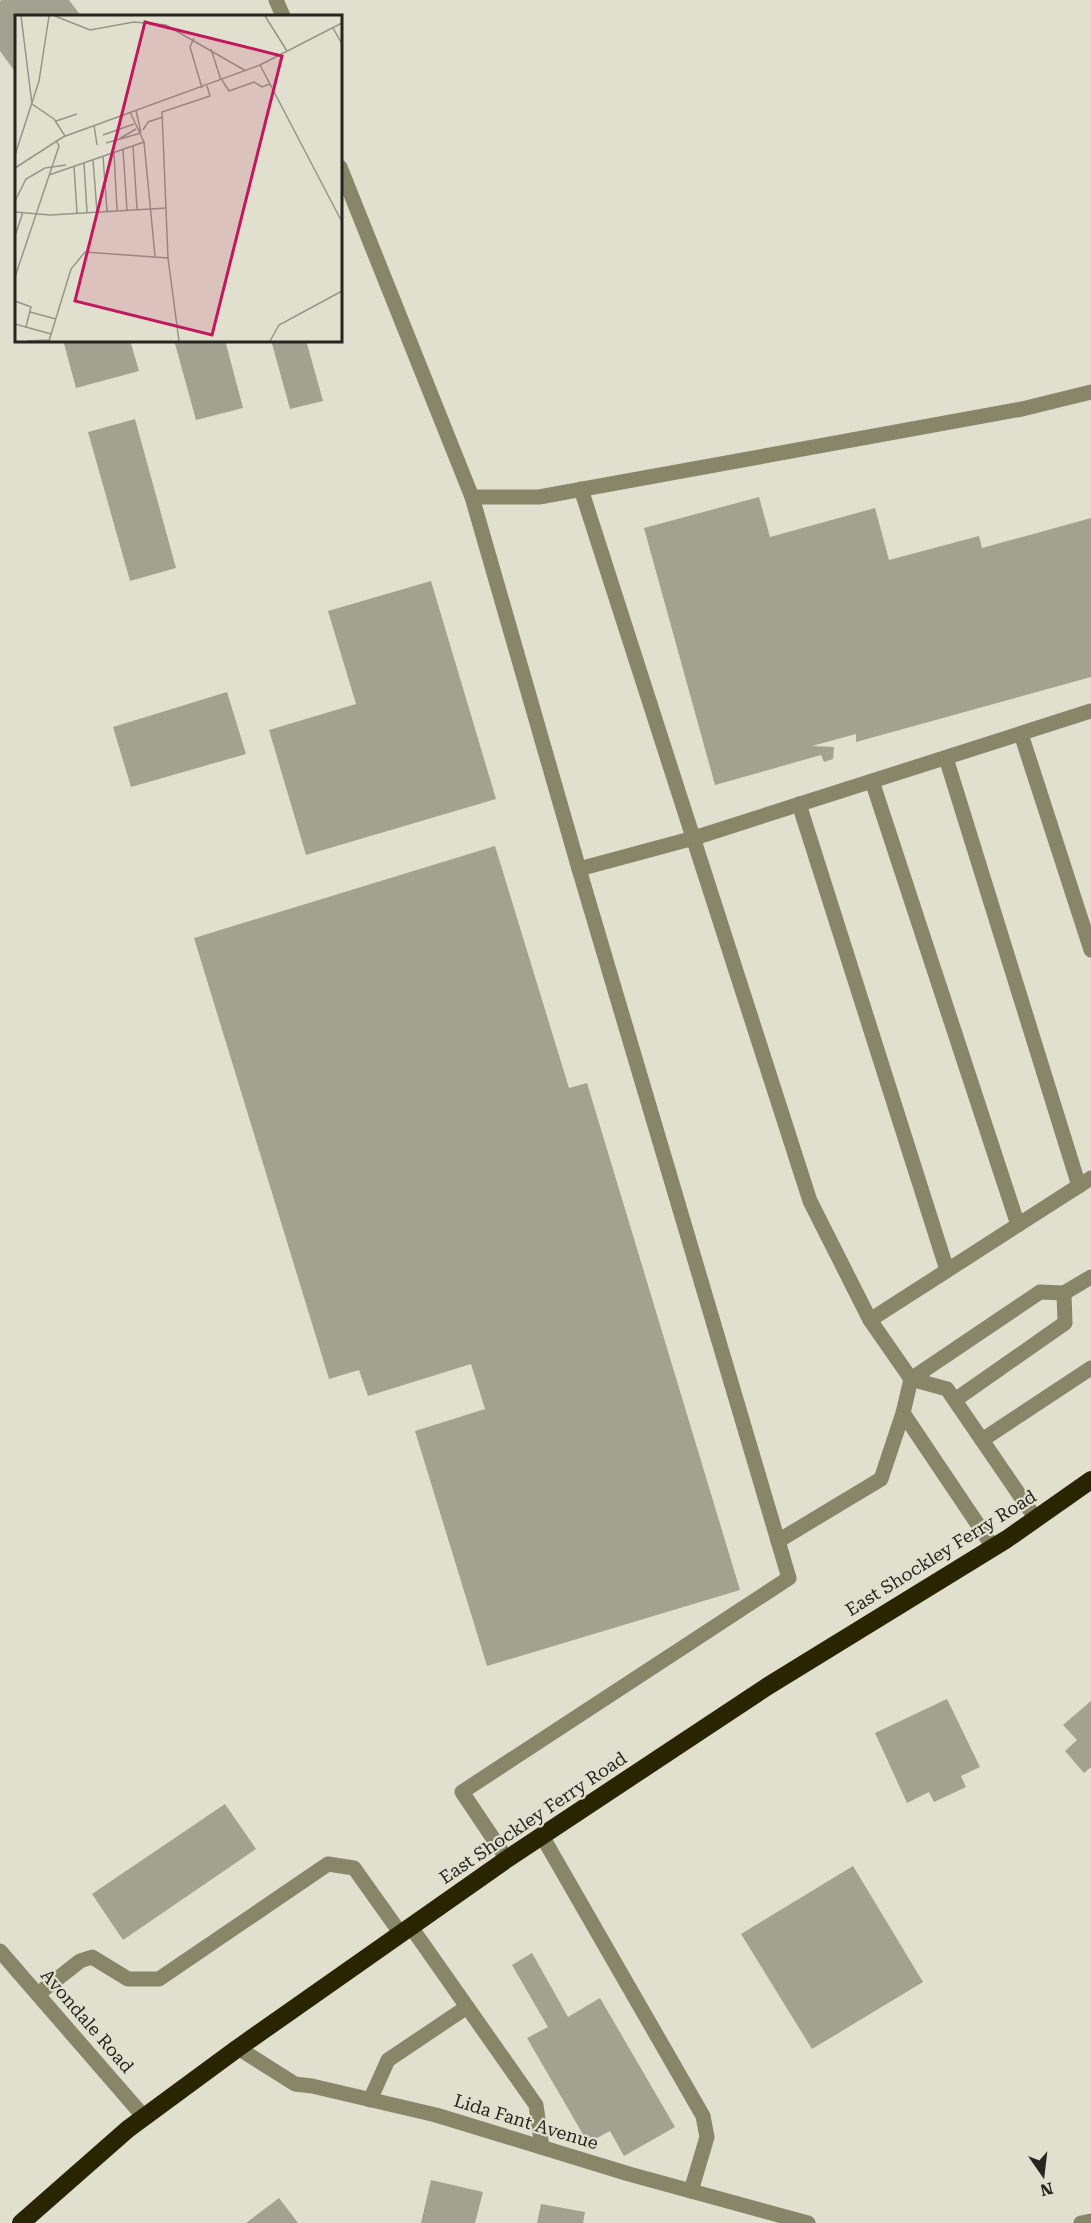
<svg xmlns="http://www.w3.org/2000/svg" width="1091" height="2223" viewBox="0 0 1091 2223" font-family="'Roboto Serif',serif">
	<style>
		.building { fill: #a3a291 }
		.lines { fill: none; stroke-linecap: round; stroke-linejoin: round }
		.minor { stroke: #888669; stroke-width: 15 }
		.highway { stroke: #282500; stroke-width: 18 }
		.labels { text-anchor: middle; stroke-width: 4.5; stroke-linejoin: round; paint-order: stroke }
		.street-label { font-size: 18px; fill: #26251f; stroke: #e1e0ce }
		.inset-road { fill: none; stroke: #969588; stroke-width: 1.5 }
		.view { fill: #c2185b; fill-opacity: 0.15; stroke: #c2185b; stroke-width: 3 }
		.inset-edge { fill: none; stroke: #26251f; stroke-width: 3 }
	</style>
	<rect width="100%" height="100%" fill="#e1e0ce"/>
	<!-- building -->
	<g class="building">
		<polygon points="2,0 69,0 81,16 16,16 16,73 0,51 0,1"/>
		<polygon points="63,340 130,340 139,371 76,388"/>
		<polygon points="174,340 225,340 243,408 196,420"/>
		<polygon points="271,340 306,340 323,401 290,409"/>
		<polygon points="135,419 176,568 130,581 88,432"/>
		<polygon points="759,497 770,537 875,508 889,560 979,536 982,548 1091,518 1091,677 856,742 856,734 812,746 834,747 833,759 824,762 821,755 715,785 644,528"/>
		<polygon points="431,581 496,799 306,855 269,730 356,704 328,611"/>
		<polygon points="227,692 246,754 131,787 113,727"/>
		<polygon points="495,846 569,1088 587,1083 740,1590 487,1666 415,1431 485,1409 471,1364 368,1396 359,1370 329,1379 194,938"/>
		<polygon points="947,1699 980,1767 961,1776 966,1787 934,1802 929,1792 907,1803 875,1733"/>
		<polygon points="1091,1701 1091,1767 1084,1773 1065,1751 1077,1740 1063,1725"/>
		<polygon points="225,1804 256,1849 123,1940 92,1894"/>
		<polygon points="853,1866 923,1982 812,2049 741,1934"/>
		<polygon points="532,1953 568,2017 600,1998 675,2127 624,2156 610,2131 588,2143 527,2038 548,2027 512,1965"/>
		<polygon points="431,2180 483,2192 475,2223 421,2223"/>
		<polygon points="279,2198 298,2223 246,2223"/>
		<polygon points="541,2204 585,2212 583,2223 537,2223"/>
	</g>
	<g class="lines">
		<!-- minor -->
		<g class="minor">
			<polyline points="276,0 283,16"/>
			<polyline points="340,167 472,497 579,869 789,1578 462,1792 507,1859"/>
			<polyline points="581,489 810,1201 870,1320"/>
			<polyline points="472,497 539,497 1022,409 1091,392"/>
			<polyline points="1021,734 1091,950"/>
			<polyline points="946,758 1079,1186"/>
			<polyline points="872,781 1018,1225"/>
			<polyline points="799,804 947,1270"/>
			<polyline points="579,869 694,838 1091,711"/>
			<polyline points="955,1400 1065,1323 1064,1293"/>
			<polyline points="982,1440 1091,1368"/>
			<polyline points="1036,1519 947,1389 911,1379 870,1320 1091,1178"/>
			<polyline points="778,1541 881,1479 903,1413"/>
			<polyline points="993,1547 903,1413 911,1379 1040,1292 1064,1293 1091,1277"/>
			<polyline points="542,1836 703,2116 707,2137 691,2191"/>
			<polyline points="411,1927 536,2105 542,2147"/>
			<polyline points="0,1951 144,2117"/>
			<polyline points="38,1994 80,1961 92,1957 128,1979 159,1979 328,1864 354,1868 401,1934"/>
			<polyline points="238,2048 295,2084 312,2086 436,2115 629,2174 808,2223"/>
			<polyline points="370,2100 388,2060 467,2007"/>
			<polyline points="1081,2223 1091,2221"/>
		</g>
		<!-- highway -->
		<polyline class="highway" points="21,2223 128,2129 238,2048 507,1859 768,1686 1007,1539 1091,1480"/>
	</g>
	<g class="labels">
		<!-- street labels -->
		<g class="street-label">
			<text transform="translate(941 1553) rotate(-32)" y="6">East Shockley Ferry Road</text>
			<text transform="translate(533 1818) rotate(-34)" y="6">East Shockley Ferry Road</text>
			<text transform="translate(87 2021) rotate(49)" y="6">Avondale Road</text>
			<text transform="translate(526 2122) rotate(17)" y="6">Lida Fant Avenue</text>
		</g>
	</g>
	<!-- overview -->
	<g transform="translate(15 15)">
		<rect width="327" height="327" fill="#e1e0ce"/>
		<path class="inset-road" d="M6 1 17 89 39 104 50 121M40 1 75 15 119 7 151 10 231 56M250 1 272 36M318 13 327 29M179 23 175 32 187 73M196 34 206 65M245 50 327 207M207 65 214 76 239 67 247 72 255 69M121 95 126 118M41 106 62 99M79 110 82 130M128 115 133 107 148 102M88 120 119 109M104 124 121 114M129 127 140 241M91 128 126 118M118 131 122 194M108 134 112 195M99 138 102 195M0 140 24 66 34 1M88 141 92 196M78 145 82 197M69 148 72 197M59 151 62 198M0 153 48 122 245 50 327 8M34 160 129 127 115 97M0 186 11 164 30 153 51 150M0 197 35 200 152 193M0 221 8 197M0 262 44 131 41 125M0 286 16 292 11 312M15 297 41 304M0 309 36 319M12 326 34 325M34 326 56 254 70 237 153 243M164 326 153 243 147 97 195 81 192 71M255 326 264 310 327 276"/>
		<path class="view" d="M130 7 267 41 197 320 60 286Z"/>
		<rect width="327" height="327" class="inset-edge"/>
	</g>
	<!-- north arrow -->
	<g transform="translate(1043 2175) rotate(166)" stroke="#e1e0ce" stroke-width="4.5" paint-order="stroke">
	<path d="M0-4.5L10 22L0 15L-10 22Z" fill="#26251f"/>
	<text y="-9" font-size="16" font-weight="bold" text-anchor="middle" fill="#26251f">N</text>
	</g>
</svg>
